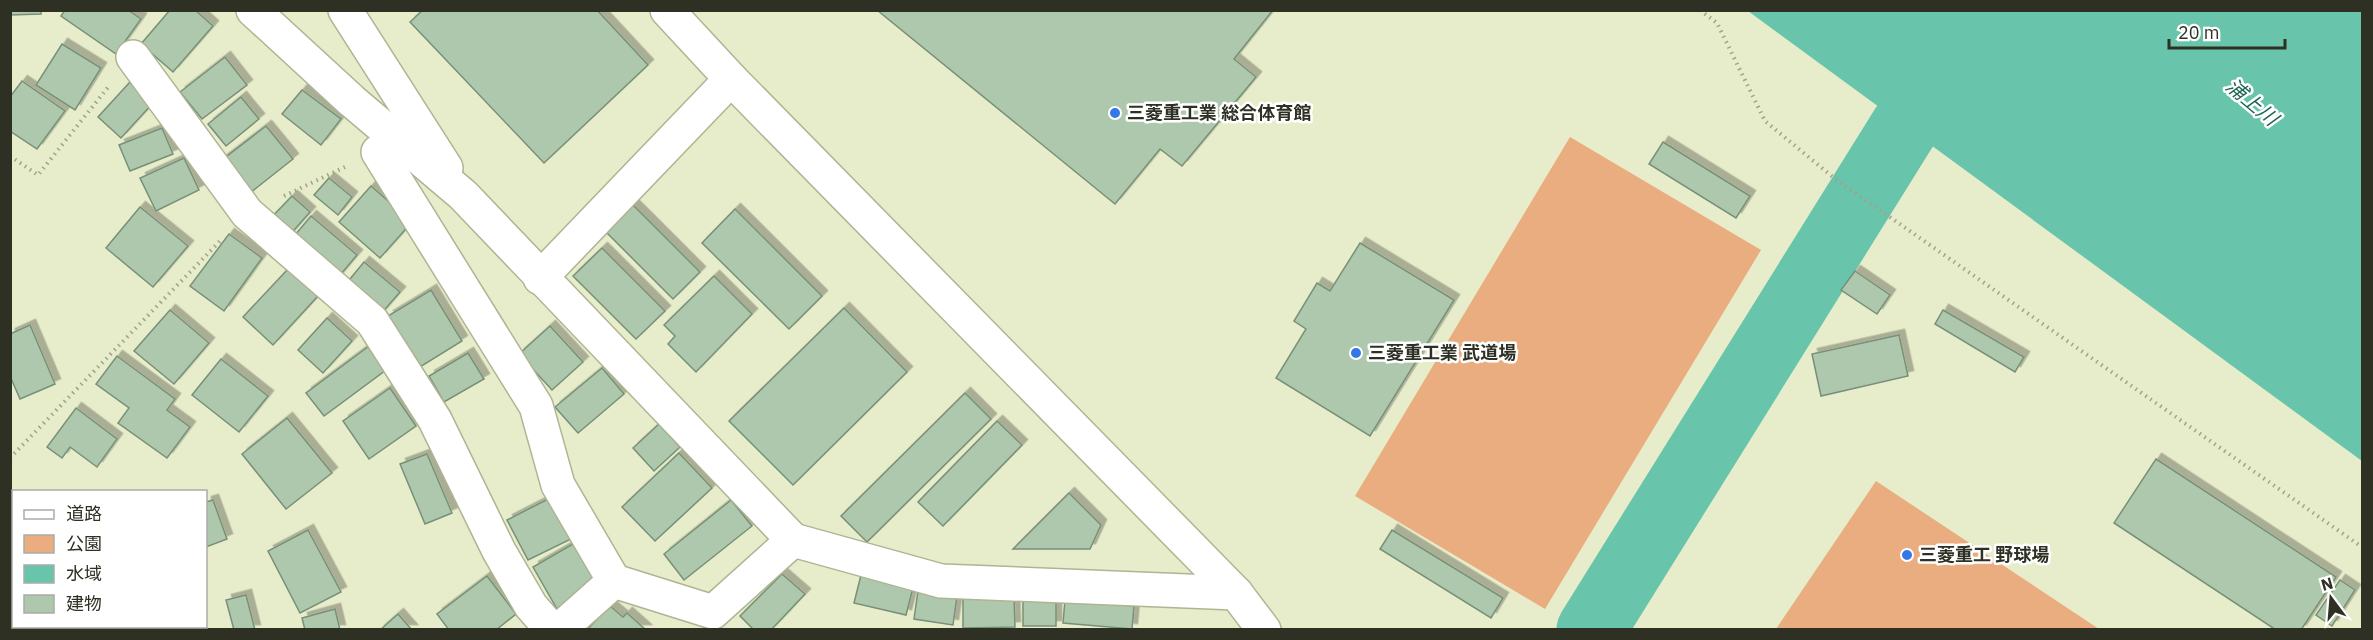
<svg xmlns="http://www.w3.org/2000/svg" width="2373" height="640" viewBox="0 0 2373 640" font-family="'IBM Plex Sans','Noto Sans JP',sans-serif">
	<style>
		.green { fill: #eaad7f }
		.water { fill: #68c4aa }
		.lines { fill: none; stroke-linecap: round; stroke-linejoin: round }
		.river { stroke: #68c4aa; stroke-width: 69 }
		.building { fill: #aec8ad; stroke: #789077; stroke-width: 1.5; filter: url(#shadow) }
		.minor-casing { stroke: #afb493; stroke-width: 36 }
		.path { stroke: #9fa489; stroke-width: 4; stroke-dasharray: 1.5 4.5; stroke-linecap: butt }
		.minor { stroke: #fff; stroke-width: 33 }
		.poi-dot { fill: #3478e6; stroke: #fff; stroke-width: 2 }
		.labels { text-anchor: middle; stroke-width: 5; stroke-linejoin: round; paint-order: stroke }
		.poi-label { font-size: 18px; font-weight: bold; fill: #2d3022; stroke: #fff; text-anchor: start }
		.water-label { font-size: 20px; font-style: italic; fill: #1c6553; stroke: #fff }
	</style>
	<defs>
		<filter id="shadow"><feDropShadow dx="5.5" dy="-5.5" stdDeviation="0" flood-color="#0004"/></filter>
	</defs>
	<rect width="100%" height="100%" fill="#e7edca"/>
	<!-- green -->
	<g class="green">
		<polygon points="1570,137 1761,250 1545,609 1355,496"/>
		<polygon points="1876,481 2099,629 1776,629"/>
		<polygon points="13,541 14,626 192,626 194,629 11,629 10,545"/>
	</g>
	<!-- water -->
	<polygon class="water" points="1748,11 2362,11 2362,461"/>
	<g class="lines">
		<!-- river -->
		<polyline class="river" points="1591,630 1905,126"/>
	</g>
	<!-- building -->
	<g class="building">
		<polygon points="10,10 41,10 41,14 10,15"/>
		<polygon points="65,10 128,10 141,19 116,54 61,16"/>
		<polygon points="170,10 195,10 213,26 173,72 141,44"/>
		<polygon points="423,10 597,10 648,65 544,163 410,22"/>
		<polygon points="877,10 1273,10 1234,59 1256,77 1182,166 1160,149 1115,204"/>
		<polygon points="62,44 101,68 75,110 36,85"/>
		<polygon points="225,57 247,85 202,119 180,92"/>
		<polygon points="22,81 65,111 37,149 10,131 10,97"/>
		<polygon points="130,82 153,103 121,138 98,117"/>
		<polygon points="302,90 341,119 321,145 282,114"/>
		<polygon points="241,97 259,119 226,146 208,124"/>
		<polygon points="266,126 293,159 245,197 218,163"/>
		<polygon points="162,128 173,154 130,171 119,145"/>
		<polygon points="1663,142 1750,196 1736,218 1649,164"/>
		<polygon points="184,158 199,190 156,211 140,178"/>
		<polygon points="329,178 352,197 338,215 314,195"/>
		<polygon points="371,186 412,222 380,258 339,222"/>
		<polygon points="292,196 310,212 288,237 269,220"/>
		<polygon points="632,204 700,272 673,299 605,231"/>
		<polygon points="140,207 188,246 153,287 106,248"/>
		<polygon points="735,209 822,296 789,329 702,243"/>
		<polygon points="311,216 357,255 336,280 290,241"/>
		<polygon points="229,234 262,258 224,311 190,286"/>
		<polygon points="1360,243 1454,300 1370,436 1276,378 1306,329 1294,321 1317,283 1330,291"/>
		<polygon points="602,248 665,311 636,339 573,276"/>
		<polygon points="364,262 400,292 380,315 345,285"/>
		<polygon points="288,269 318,296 273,345 243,317"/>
		<polygon points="1855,271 1890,295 1877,314 1841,290"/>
		<polygon points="714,276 752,314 696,372 668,344 675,336 664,325"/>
		<polygon points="431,290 462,341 420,367 388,316"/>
		<polygon points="844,308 907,372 793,485 729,421"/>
		<polygon points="170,310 209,343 174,384 134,351"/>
		<polygon points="1943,310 2024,357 2015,372 1935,324"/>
		<polygon points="327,318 352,341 323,373 298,350"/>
		<polygon points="30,325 55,384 20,399 10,376 10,334"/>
		<polygon points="550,326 583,362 552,390 519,354"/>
		<polygon points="1899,335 1908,376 1821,396 1812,354"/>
		<polygon points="369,346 386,370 324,416 306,393"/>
		<polygon points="468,353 484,379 444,402 429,376"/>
		<polygon points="117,356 175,399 167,410 190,427 167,458 118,423 129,408 96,384"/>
		<polygon points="221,359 268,396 239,432 192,395"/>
		<polygon points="602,368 624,394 578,433 555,407"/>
		<polygon points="390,388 416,426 369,459 343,421"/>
		<polygon points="965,393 991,419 867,542 841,516"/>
		<polygon points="76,408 117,439 97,467 70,447 62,458 47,447"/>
		<polygon points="287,418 332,473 286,509 242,454"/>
		<polygon points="997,421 1022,445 943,526 918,502"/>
		<polygon points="659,424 680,447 654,471 633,448"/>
		<polygon points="679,453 712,488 655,541 622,507"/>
		<polygon points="427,454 452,513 425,524 400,464"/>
		<polygon points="2156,459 2336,577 2301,630 2276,630 2114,523"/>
		<polygon points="1069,493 1101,525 1090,549 1013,549"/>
		<polygon points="552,497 573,538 528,560 507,520"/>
		<polygon points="213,500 227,539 206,547 206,502"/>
		<polygon points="731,500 752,526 684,580 664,554"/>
		<polygon points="308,530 341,592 300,613 268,551"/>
		<polygon points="1392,530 1503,598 1491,618 1380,549"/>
		<polygon points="578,541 603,583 557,609 533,567"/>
		<polygon points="862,571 914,584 906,615 854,603"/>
		<polygon points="782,574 805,594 771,630 754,630 740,616"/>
		<polygon points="487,576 516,614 496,630 449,630 437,614"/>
		<polygon points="2340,580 2355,590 2332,626 2316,615"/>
		<polygon points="918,591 957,596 953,625 914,619"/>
		<polygon points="246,595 255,630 234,630 226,600"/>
		<polygon points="1014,595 1015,627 963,628 963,596"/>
		<rect x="1023" y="598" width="33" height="28"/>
		<polygon points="1065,600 1134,606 1132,629 1063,623"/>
		<polygon points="609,605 623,617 627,613 646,630 587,630"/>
		<polygon points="335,609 340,630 305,630 302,618"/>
		<polygon points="398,614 412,630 380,630"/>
	</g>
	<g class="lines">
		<!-- minor casing -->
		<g class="minor-casing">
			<g id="minor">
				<polyline points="253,10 352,101 463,195 793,540 941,581 1236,593"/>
				<polyline points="345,10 446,168"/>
				<polyline points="667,10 731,79 1236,593 1264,630"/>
				<polyline points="133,57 247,213 372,321 435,420 499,551 531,606 552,630"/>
				<polyline points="378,152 536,406 558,485 614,581 713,612 793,540"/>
				<polyline points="540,278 731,79"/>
				<polyline points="559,630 614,581"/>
			</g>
		</g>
		<!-- path -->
		<g class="path">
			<polyline points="1700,10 1717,23 1765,121 1834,178 2362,547"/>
			<polyline points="10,156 38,175 109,86"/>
			<polyline points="284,196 345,167"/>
			<polyline points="10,458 222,239"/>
		</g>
		<!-- minor -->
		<use href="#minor" class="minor"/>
	</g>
	<!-- markers -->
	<g class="poi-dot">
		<circle cx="1115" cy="113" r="6"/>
		<circle cx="1356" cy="353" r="6"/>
		<circle cx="1907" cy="555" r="6"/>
	</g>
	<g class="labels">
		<!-- poi labels -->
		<g class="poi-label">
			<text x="1127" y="119">三菱重工業 総合体育館</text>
			<text x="1368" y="359">三菱重工業 武道場</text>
			<text x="1919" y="561">三菱重工 野球場</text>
		</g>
		<!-- water labels -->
		<g class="water-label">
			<text transform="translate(2252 102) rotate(40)" y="7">浦上川</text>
		</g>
	</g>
	<!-- border -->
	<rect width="2373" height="640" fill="none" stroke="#2d3022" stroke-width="24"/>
	<!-- legend -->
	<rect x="12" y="490" width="195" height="138" fill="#ffffff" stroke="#abaca7" stroke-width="1.5"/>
	<rect x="24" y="510" width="30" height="9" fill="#ffffff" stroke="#abaca7" stroke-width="1.5"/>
	<text x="66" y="520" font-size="18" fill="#2d3022">道路</text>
	<rect x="24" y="535" width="30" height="18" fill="#eaad7f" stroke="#abaca7" stroke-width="1.5"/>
	<text x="66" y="550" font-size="18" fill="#2d3022">公園</text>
	<rect x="24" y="565" width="30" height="18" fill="#68c4aa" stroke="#abaca7" stroke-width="1.5"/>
	<text x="66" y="580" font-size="18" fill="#2d3022">水域</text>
	<rect x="24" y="595" width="30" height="18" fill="#aec8ad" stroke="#abaca7" stroke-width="1.5"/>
	<text x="66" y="610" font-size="18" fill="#2d3022">建物</text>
	<!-- north arrow -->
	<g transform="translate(2331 598) rotate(344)" stroke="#ffffff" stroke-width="4.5" paint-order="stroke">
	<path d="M0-4.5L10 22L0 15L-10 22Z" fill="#2d3022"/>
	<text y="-9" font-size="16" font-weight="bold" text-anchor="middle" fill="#2d3022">N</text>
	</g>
	<!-- scale -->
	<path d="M2169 39v9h116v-9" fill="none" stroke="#2d3022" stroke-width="3"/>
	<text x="2178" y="39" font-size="18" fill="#2d3022" stroke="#ffffff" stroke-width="4.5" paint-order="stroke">20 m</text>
</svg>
